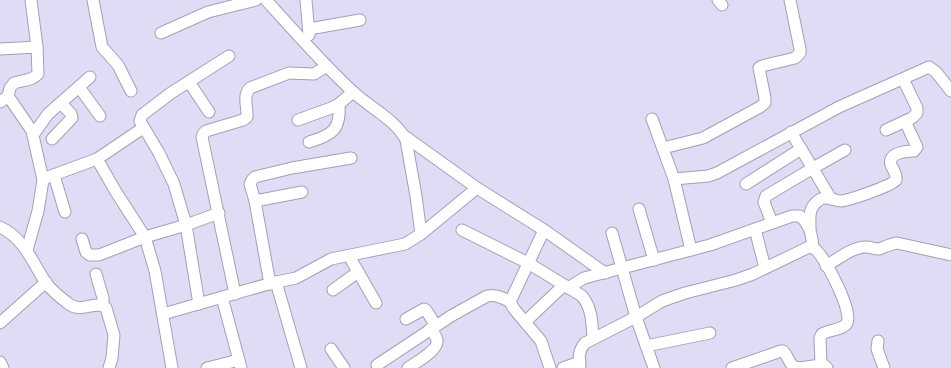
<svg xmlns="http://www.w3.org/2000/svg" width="951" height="368" viewBox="0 0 951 368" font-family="Inter,sans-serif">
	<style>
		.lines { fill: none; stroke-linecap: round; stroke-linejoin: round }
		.minor-casing { stroke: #a39fb6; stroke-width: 13 }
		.minor { stroke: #fff; stroke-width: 11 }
	</style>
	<rect width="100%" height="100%" fill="#e0dcf5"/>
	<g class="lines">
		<!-- minor casing -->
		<g class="minor-casing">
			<g id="minor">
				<polyline points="93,0 102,47 118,65 131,91"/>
				<path d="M266 0C294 31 322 63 352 91 369 107 396 120 406 140L416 196 421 234"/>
				<polyline points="306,0 309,35"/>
				<polyline points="718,0 722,5"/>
				<polyline points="309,29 360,20"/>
				<polyline points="161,33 208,12 256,0"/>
				<polyline points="0,49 37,47"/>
				<polyline points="189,82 209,112"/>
				<polyline points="79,87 100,116"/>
				<polyline points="8,96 32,131 43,180"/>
				<path d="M0 102 8 96 10 88 14 83C22 80 32 81 38 74L37 47 31 0"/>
				<polyline points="652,119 674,179 691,250"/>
				<polyline points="298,120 331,108 339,104 353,92"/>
				<polyline points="886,130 912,118 917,113 917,108 903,79"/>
				<polyline points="791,132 831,199"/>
				<polyline points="33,135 48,114 90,77"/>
				<polyline points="403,135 477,188 544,230 605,273"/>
				<polyline points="52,139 72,118 71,114 61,103"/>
				<path d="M309 142C333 135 341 129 339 104"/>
				<polyline points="663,148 703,138 760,107 765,103 765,98 759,68 762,66 795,58 800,53 800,49 790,0"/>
				<polyline points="97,159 116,192 145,237 155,271 172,368"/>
				<polyline points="54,175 65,212"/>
				<polyline points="674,179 708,176 717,173 839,107 929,67 936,72 951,91"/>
				<polyline points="746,184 801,149"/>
				<polyline points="255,201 302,192"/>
				<polyline points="639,209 654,260"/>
				<polyline points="772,223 764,202 766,196 813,168 845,150"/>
				<path d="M0 227C25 239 32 262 46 283 52 291 61 298 69 304 82 314 97 299 106 308L114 335 112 358 109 368"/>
				<polyline points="755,229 765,268"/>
				<path d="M810 229C810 218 808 208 818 201 820 199 823 198 826 198 831 198 836 201 841 201 850 200 891 186 896 180 897 174 893 170 891 165 887 153 906 151 914 151L917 147 905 121"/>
				<path d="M462 230 528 263 582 296C592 308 592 323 593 338"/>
				<polyline points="544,230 510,302 514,309 541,341 550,368"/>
				<polyline points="612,233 636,317 654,368"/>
				<polyline points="82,239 86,252 90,255 99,255 145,237 186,225 219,213"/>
				<polyline points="27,250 38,211 43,180 48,177 97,159 143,128"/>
				<polyline points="349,256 376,303"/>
				<path d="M826 266C838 259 852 247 866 247 870 247 874 249 879 249 885 247 890 244 897 243L951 255"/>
				<polyline points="96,274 103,298 103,305"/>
				<polyline points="276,282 301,368"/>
				<polyline points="270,284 255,201 250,184 252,180 255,177 292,168 351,158"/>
				<path d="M568 288 584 278 710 245 792 216H800C810 225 812 235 813 248"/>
				<polyline points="333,290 358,272"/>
				<path d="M235 294 202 137 203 134 206 131 243 120 247 117C248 107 242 96 250 88L289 73 314 74 327 66"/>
				<polyline points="222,297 241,368"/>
				<polyline points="199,304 186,225 174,184 159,153 140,121 142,115 171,93 229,56"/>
				<polyline points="163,314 272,283 296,278 331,259 405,244 421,234 477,188"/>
				<polyline points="406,319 424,309 426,310 436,326"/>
				<polyline points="525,322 564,285"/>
				<polyline points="0,323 46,282"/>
				<polyline points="878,341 877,349 884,368"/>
				<polyline points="646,346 710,333"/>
				<polyline points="331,349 344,368"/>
				<polyline points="0,362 3,368"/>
				<path d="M377 365 451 316 487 296C496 294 503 298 510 302"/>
				<polyline points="207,368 239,360"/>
				<path d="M408 368C415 363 439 350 437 340 436 336 433 332 430 329"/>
				<polyline points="563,368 580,362"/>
				<path d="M580 368C579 358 578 351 585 343L636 317 662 301 685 293 736 280 753 274 809 247C813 248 815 248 817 251 826 261 853 310 847 323 843 330 828 330 822 334L820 338 821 365"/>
				<path d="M732 368 781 351H783C790 358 788 366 799 368"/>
				<polyline points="799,368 821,365 824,365 827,368"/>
			</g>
		</g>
		<!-- minor -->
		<use href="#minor" class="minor"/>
	</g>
</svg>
